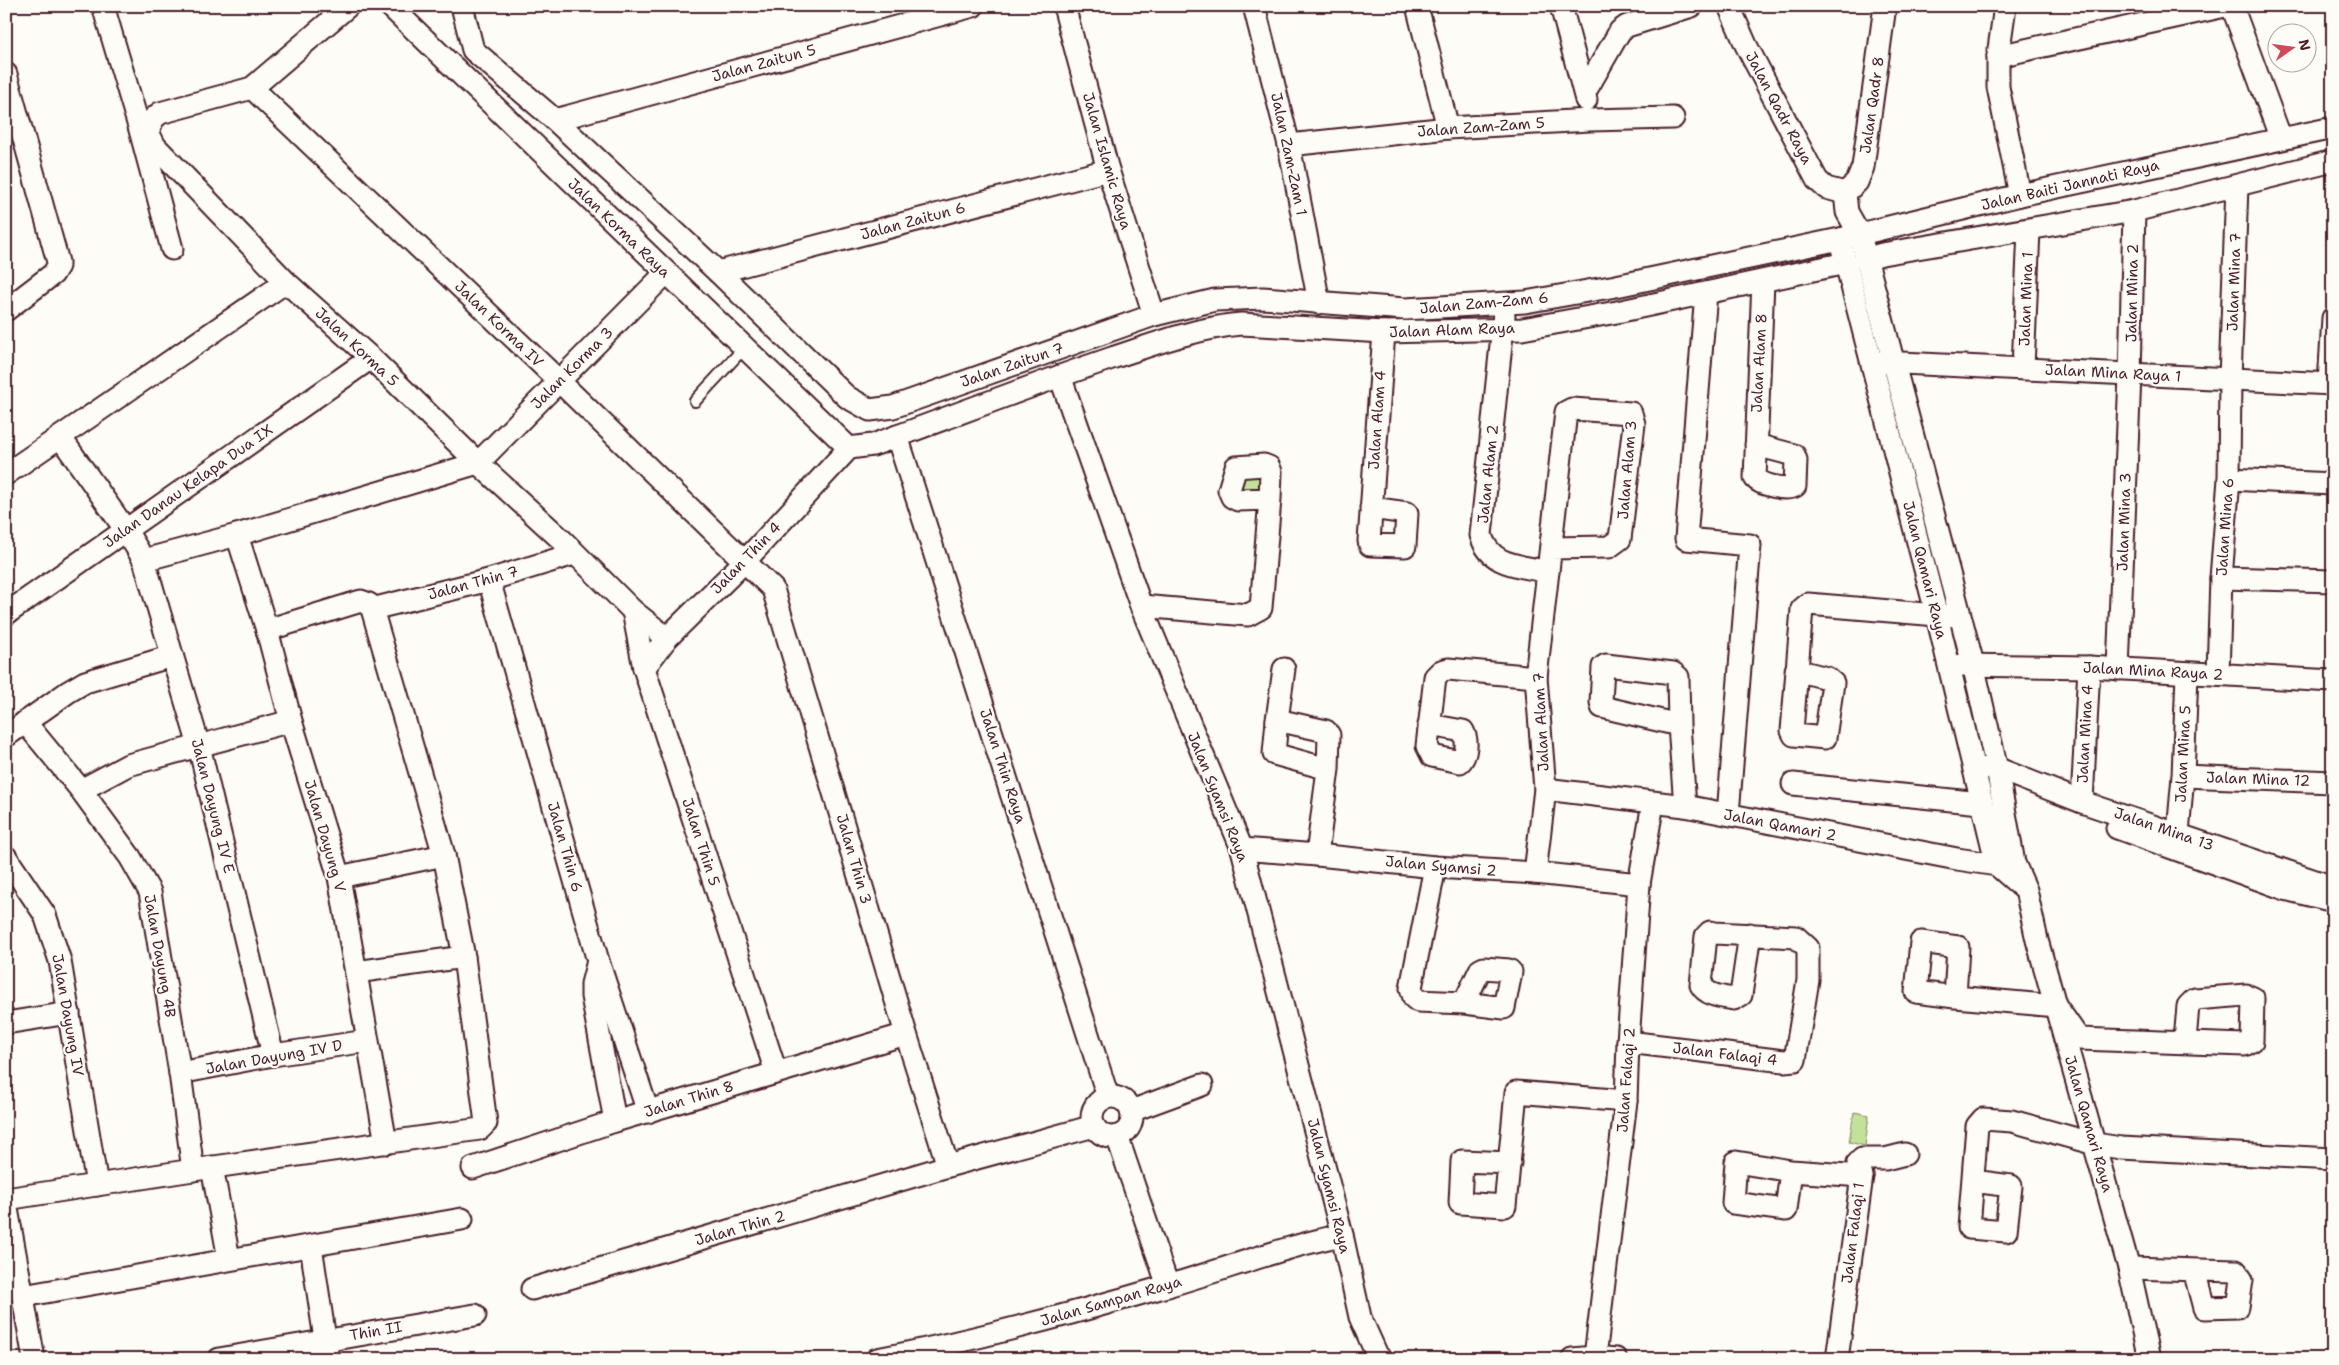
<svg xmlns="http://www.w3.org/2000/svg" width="2339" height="1365" viewBox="0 0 2339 1365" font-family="'Shantell Sans',sans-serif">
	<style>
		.green { fill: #c2e29b; stroke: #868063 }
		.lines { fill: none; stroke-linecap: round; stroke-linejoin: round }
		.service-casing { stroke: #4a1f2b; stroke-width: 14 }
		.minor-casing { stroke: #4a1f2b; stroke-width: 25 }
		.service { stroke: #fdfcf7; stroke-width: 10 }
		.minor { stroke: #fdfcf7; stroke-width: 21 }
		.labels { text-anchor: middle; stroke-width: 4.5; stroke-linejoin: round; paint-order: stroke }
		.street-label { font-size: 15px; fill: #4a1f2b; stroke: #fdfcf7 }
	</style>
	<rect width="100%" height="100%" fill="#fdfcf7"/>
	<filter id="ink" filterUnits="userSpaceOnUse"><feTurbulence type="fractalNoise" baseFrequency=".02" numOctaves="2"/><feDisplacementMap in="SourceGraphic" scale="10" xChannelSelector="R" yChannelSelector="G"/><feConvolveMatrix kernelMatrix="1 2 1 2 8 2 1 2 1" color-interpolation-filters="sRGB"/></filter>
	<g filter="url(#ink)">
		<!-- green -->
		<g class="green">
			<polygon points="1236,467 1269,467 1267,494 1232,497"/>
			<polygon points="1854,1112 1869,1115 1865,1146 1849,1142"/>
		</g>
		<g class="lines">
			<!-- service casing -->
			<g class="service-casing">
				<polyline id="service" points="695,401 744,348"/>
			</g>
			<!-- minor casing -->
			<g class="minor-casing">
				<g id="minor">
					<polyline points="103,6 140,130 172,249"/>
					<polyline points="390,6 849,448"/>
					<polyline points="462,6 473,50 555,120 718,272 847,397 870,410 893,407 1154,315 1215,300 1240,299 1263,298 1405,309 1525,302 1616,286 1840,239 2020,195 2333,128"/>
					<polyline points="1064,6 1108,170 1154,315"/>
					<polyline points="1254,6 1289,145 1319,303"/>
					<polyline points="1417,6 1448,128"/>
					<polyline points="1561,6 1586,100"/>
					<polyline points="1729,6 1746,45 1817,180 1826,188 1845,193"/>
					<polyline points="2005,6 1998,56 1998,87 2020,195"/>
					<polyline points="2232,6 2281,139"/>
					<polyline points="1998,56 2225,6"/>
					<polyline points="6,74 58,262 58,266 53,274 6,310"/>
					<polyline points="252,88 559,381 773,589 906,1034 948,1166"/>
					<polyline points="1585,92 1620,31 1627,26 1692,6"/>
					<polyline points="555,120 973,6"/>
					<polyline points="148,132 155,146 286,282 371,358 478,463 563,541 633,611 667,638"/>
					<polyline points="148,132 153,119 160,113 252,88 348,6"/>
					<polyline points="1289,145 1448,128 1590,120 1673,118"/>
					<polyline points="1845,193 1847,212 1860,235 1973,664 1997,769 2014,863 2026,890 2037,940 2129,1268 2149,1359"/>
					<polyline points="1845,193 1857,182 1863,167 1885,6"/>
					<polyline points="1842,248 1937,616 1997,865 2022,887"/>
					<polyline points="1865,259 1882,254 2134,211 2333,161"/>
					<polyline points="718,272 1108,170"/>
					<polyline points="1706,293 1686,539 1750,545 1728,814"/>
					<path d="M1504 316 1481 535C1490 567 1520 565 1548 572"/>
					<polyline points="1881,362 2333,384"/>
					<polyline points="2023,368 2029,230"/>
					<polyline points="1060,376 1141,606 1242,849 1342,1235 1360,1317 1377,1355 1381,1359"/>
					<polyline points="2329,384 2333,318"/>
					<polyline points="897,436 1108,1097"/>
					<polyline points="61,438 125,529 144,560 199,746 273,1055"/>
					<path d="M1756 445 1794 455 1796 460 1795 486C1787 491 1760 485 1755 478L1763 281"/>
					<path d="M849 448 873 445C953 416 1032 385 1112 358 1154 344 1196 328 1241 324L1384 332 1522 329 1617 312 1846 263"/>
					<polyline points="6,474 286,282"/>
					<polyline points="2229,479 2333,484"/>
					<polyline points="1371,508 1407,513 1405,546 1370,545 1369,541 1384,332"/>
					<polyline points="237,535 267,630 291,721 339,877 386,1143"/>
					<polyline points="144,560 237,535 478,463 666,273"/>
					<polyline points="2221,578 2333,581"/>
					<polyline points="489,580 598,961 648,1112"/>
					<polyline points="1141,606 1248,615 1261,608 1270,499 1271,472 1269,467 1264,465 1236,467 1229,490 1232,497 1238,500 1270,499"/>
					<polyline points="372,609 489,580 574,554"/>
					<polyline points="633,611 644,668 776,1072"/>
					<polyline points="6,614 371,358"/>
					<polyline points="1961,665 2089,667 2333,681"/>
					<polyline points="644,668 667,638 745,561 849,448"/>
					<polyline points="2118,669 2130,375 2134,211"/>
					<polyline points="1796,670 1827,678 1833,683 1825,738 1794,735 1792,731 1802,609 1808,604 1949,616"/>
					<polyline points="2218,674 2221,578 2229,479 2230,379 2237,186"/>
					<polyline points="1277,720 1284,669"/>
					<polyline points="25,722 81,790 130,857 150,892 180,1073 193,1170"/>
					<path d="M1429 725 1463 731C1468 740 1467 755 1460 762L1432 756 1427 746 1435 677 1441 671 1448 669 1536 677"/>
					<polyline points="1679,725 1602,707 1601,702 1603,667 1606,665 1673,673 1678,677 1679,725 1685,806"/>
					<polyline points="6,736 68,692 85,682 172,656"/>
					<polyline points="1986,768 2001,770 2082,802 2333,887"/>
					<polyline points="2183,776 2333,782"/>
					<polyline points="1793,784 1981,803"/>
					<polyline points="1545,789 1685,806 1957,859 1997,865 2008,864"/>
					<polyline points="81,790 128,765 291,721"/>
					<polyline points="2082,802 2089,667"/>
					<polyline points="2117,828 2285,889 2330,900"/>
					<polyline points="2178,833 2183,776 2187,674"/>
					<polyline points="1242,849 1317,855 1435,867 1535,873 1639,884"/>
					<polyline points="1317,855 1328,769 1329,735 1326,731 1277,720 1274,754 1328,769"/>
					<polyline points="6,857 45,915 60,961 97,1185"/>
					<polyline points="1435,867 1411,988 1414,998 1418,1001 1464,1003 1504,1008 1511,972 1509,970 1484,968 1480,970 1464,1003"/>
					<polyline points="1535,873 1545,789 1536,677 1566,412 1572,409 1631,413 1634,424 1620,539 1609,547 1551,548"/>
					<polyline points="339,877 444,855"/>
					<polyline points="598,961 592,984 592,996 615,1121"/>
					<polyline points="356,972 464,957"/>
					<polyline points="1955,997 1916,992 1921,942 1958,947 1955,997 2056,1006 2079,1039 2245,1045 2252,1041 2253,998 2246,995 2195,999 2188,1006 2185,1041"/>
					<polyline points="6,1023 69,1013"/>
					<path d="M1628 1042 1784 1061 1795 1060 1808 980V948L1796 937 1714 933 1710 932 1706 936 1701 985C1707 996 1723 997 1734 999L1741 995 1750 934"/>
					<polyline points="180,1073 273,1055 367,1041"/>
					<circle cx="1112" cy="1117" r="20"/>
					<polyline points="1131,1111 1202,1085"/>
					<polyline points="1117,1136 1168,1286"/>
					<polyline points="1510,1163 1462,1161 1460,1203 1505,1206 1516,1092 1626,1101"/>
					<polyline points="212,1167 229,1259"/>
					<polyline points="473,1168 615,1121 906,1034"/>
					<polyline points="1791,1171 1786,1210 1733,1203 1736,1162 1791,1171 1862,1176 1837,1359"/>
					<polyline points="1862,1176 1858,1163 1862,1159 1885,1159 1905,1154"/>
					<polyline points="1973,1181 2011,1186 2006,1231 1969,1228 1977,1126 1983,1119 2012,1121 2095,1144 2121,1148 2333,1159"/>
					<polyline points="6,1199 193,1170 480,1129 486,1123 464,957 444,855 372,609 369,604 361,601 267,630"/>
					<polyline points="6,1203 34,1359"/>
					<polyline points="311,1246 328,1359"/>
					<polyline points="2129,1268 2236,1271 2242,1280 2238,1307 2204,1308 2194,1270"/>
					<polyline points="532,1289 948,1166 1094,1126"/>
					<polyline points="23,1296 462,1219"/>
					<polyline points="1595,1357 1626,1101 1628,1042 1639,884 1653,803"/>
					<polyline points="219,1359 475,1315"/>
					<path d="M877 1359C975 1340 1072 1314 1167 1286 1226 1269 1283 1247 1342 1235"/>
					<polyline points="1572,1359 1595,1357 1616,1359"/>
				</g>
			</g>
			<!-- service -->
			<use href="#service" class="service"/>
			<!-- minor -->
			<use href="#minor" class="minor"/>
		</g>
	</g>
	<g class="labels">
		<!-- street labels -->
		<g class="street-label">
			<text transform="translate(764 63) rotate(-15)" y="5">Jalan Zaitun 5</text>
			<text transform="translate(1872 105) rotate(-82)" y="5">Jalan Qadr 8</text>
			<text transform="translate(1779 108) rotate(62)" y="5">Jalan Qadr Raya</text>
			<text transform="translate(1481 127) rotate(-4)" y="5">Jalan Zam-Zam 5</text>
			<text transform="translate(1289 154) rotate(78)" y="5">Jalan Zam-Zam 1</text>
			<text transform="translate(1107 161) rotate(74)" y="5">Jalan Islamic Raya</text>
			<text transform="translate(2070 185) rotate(-13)" y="5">Jalan Baiti Jannati Raya</text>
			<text transform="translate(913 221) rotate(-15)" y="5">Jalan Zaitun 6</text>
			<text transform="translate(619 228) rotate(44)" y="5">Jalan Korma Raya</text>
			<text transform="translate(2234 282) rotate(-88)" y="5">Jalan Mina 7</text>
			<text transform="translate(2132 293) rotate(-89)" y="5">Jalan Mina 2</text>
			<text transform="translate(2026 299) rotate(-88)" y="5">Jalan Mina 1</text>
			<text transform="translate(1484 303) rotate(-5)" y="5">Jalan Zam-Zam 6</text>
			<text transform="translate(499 324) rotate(44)" y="5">Jalan Korma IV</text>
			<text transform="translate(1452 330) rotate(-2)" y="5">Jalan Alam Raya</text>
			<text transform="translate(357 347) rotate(43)" y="5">Jalan Korma 5</text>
			<text transform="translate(1759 363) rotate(-87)" y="5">Jalan Alam 8</text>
			<text transform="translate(1012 365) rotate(-19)" y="5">Jalan Zaitun 7</text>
			<text transform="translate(572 368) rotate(-45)" y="5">Jalan Korma 3</text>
			<text transform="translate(2113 373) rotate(3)" y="5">Jalan Mina Raya 1</text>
			<text transform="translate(1377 420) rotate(-86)" y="5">Jalan Alam 4</text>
			<text transform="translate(1627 470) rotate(-85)" y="5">Jalan Alam 3</text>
			<text transform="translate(1488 474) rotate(-84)" y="5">Jalan Alam 2</text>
			<text transform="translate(188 486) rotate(-35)" y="5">Jalan Danau Kelapa Dua IX</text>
			<text transform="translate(2124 522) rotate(-88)" y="5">Jalan Mina 3</text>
			<text transform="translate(2225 527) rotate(-86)" y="5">Jalan Mina 6</text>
			<text transform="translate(746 558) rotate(-46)" y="5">Jalan Thin 4</text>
			<text transform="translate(1925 570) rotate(76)" y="5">Jalan Qamari Raya</text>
			<text transform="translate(473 583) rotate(-15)" y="5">Jalan Thin 7</text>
			<text transform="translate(2153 671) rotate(3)" y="5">Jalan Mina Raya 2</text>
			<text transform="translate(1541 722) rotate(-93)" y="5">Jalan Alam 7</text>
			<text transform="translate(2085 734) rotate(-87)" y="5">Jalan Mina 4</text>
			<text transform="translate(2183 754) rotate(-87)" y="5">Jalan Mina 5</text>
			<text transform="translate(1003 766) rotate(72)" y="5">Jalan Thin Raya</text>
			<text transform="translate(2258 779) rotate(2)" y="5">Jalan Mina 12</text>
			<text transform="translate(1218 797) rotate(68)" y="5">Jalan Syamsi Raya</text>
			<text transform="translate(213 806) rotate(76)" y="5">Jalan Dayung IV E</text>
			<text transform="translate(1780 825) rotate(11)" y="5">Jalan Qamari 2</text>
			<text transform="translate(2164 829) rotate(19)" y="5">Jalan Mina 13</text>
			<text transform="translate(325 836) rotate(74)" y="5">Jalan Dayung V</text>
			<text transform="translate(701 842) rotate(72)" y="5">Jalan Thin 5</text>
			<text transform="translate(565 847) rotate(74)" y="5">Jalan Thin 6</text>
			<text transform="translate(854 859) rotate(74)" y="5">Jalan Thin 3</text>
			<text transform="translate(1441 866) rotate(5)" y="5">Jalan Syamsi 2</text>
			<text transform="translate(160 956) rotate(80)" y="5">Jalan Dayung 4B</text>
			<text transform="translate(68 1015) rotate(80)" y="5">Jalan Dayung IV</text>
			<text transform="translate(1725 1054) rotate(7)" y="5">Jalan Falaqi 4</text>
			<text transform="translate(274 1057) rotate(-10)" y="5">Jalan Dayung IV D</text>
			<text transform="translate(1626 1080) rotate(-86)" y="5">Jalan Falaqi 2</text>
			<text transform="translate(689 1099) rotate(-17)" y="5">Jalan Thin 8</text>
			<text transform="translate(2089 1124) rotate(74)" y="5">Jalan Qamari Raya</text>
			<text transform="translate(1329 1186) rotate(76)" y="5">Jalan Syamsi Raya</text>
			<text transform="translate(740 1228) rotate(-16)" y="5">Jalan Thin 2</text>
			<text transform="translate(1853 1233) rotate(-83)" y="5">Jalan Falaqi 1</text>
			<text transform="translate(1111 1301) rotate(-16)" y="5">Jalan Sampan Raya</text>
			<text transform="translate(376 1331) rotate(-10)" y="5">Thin II</text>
		</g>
	</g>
	<!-- margin -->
	<rect width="2339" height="1365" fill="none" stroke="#fdfcf7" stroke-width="25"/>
	<rect x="12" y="12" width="2314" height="1340" fill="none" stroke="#4a1f2b" stroke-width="2" filter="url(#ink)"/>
	<!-- north arrow -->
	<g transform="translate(2292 48) rotate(76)"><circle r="24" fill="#fdfcf7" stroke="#b5a4a5"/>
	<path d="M0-4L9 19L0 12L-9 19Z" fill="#d1495b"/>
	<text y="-8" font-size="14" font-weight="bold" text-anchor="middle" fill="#4a1f2b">N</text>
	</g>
</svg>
